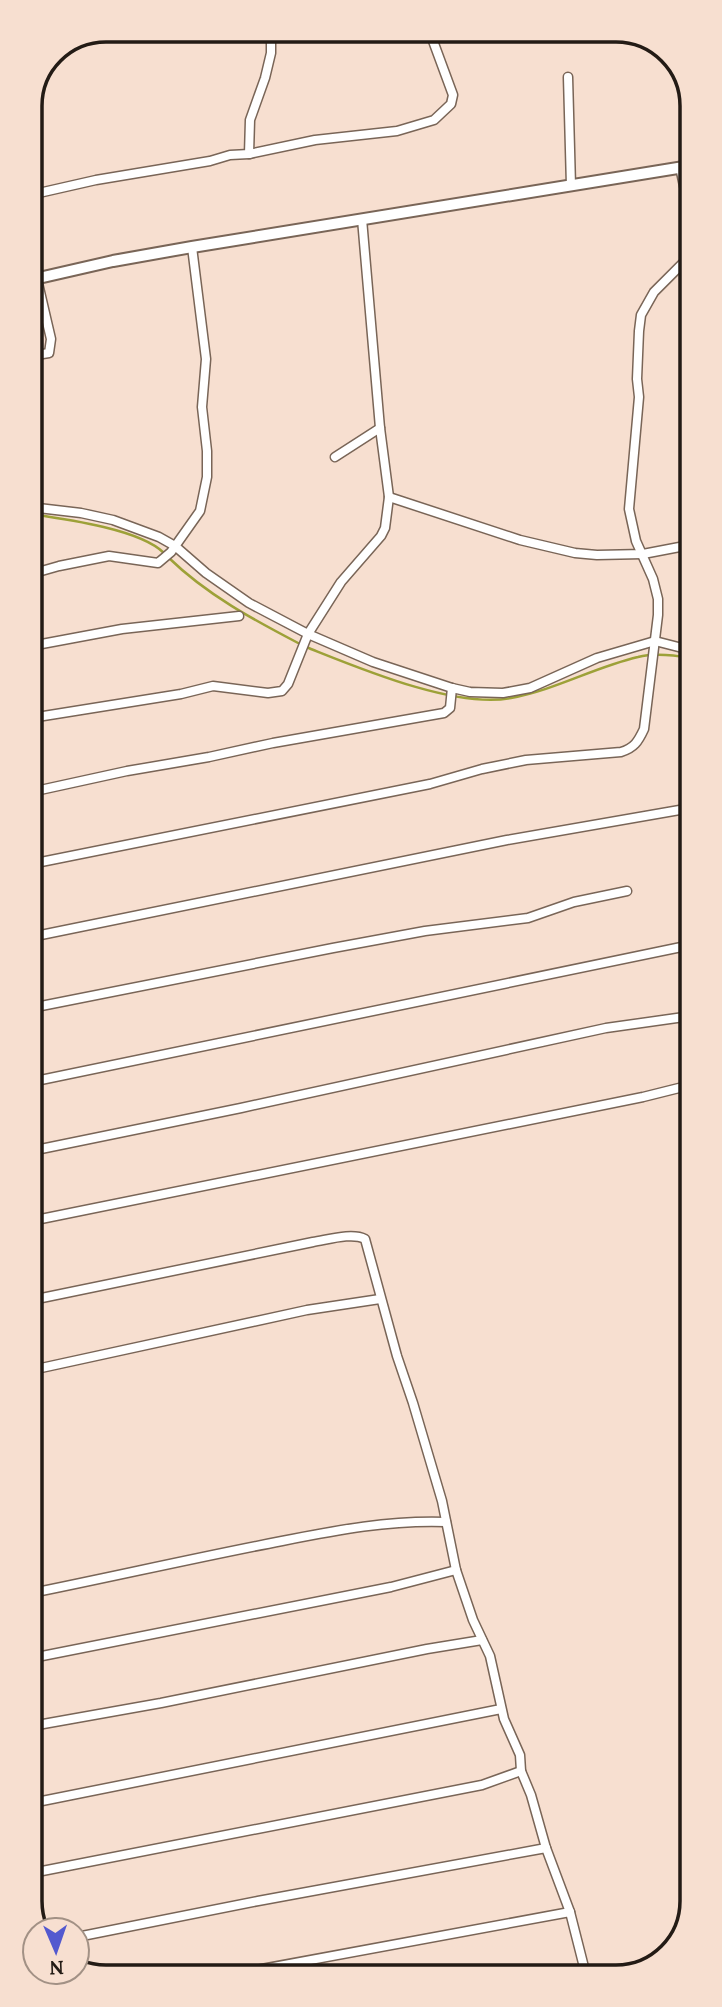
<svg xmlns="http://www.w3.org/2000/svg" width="722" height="2007" viewBox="0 0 722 2007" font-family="Lora,serif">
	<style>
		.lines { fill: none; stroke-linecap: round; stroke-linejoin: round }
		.stream { stroke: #9da138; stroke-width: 2.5 }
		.minor-casing { stroke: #796557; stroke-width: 11 }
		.major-casing { stroke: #796557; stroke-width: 14 }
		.minor { stroke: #fff; stroke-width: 8 }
		.major { stroke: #fff; stroke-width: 10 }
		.rim { fill: none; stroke: #231b15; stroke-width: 3.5 }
	</style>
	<rect width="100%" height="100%" fill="#f7dfd0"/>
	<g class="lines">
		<!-- stream -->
		<g class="stream">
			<path d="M30 514C65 519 140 529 164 553"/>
			<path d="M169 558C207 595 254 620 300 644"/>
			<path d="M306 647C359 668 455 709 511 698 555 690 595 667 638 657 653 653 674 655 690 658"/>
			<polyline points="32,1341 37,1365"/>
		</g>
		<!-- minor casing -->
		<g class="minor-casing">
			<g id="minor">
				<polyline points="568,77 571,186"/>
				<polyline points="249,154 250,120 265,78 271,53 271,30"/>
				<polyline points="680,167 690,214"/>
				<polyline points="30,195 96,180 210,161 230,155 249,154 315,140 397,131 434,120 451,104 453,95 429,30"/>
				<polyline points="30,356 49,353 51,339 37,279"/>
				<polyline points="335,457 380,428"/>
				<polyline points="389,497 520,540 575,553 597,555 643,554 690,545"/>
				<polyline points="30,507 81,513 113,520 159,537 175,546 206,573 249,603 308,634 373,662 452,688 470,692 503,693 530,688 597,658 655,641 690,650"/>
				<polyline points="31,574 59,566 109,556 158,563 171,552 200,511 207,477 207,451 202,407 206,359 192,247"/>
				<polyline points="31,646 122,629 239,616"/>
				<polyline points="31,718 181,694 213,686 268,693 282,691 288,684 308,634 341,582 381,536 385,528 389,497 380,428 362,219"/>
				<polyline points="31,792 127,771 209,757 273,743 444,713 450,708 452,688"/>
				<path d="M31 864 430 784 482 769 526 760 621 752C634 748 638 742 644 729L658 615V599L653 579 636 541 629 509 639 397 637 379 639 331 641 315 654 292 690 256"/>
				<polyline points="31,937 507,840 691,808"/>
				<polyline points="31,1008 333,948 425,931 528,918 574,902 627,891"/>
				<polyline points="31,1082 691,945"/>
				<polyline points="31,1151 241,1108 606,1028 691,1016"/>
				<polyline points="31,1221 643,1097 691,1085"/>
				<path d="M32 1300 313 1242C327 1240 352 1232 365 1239L397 1356 413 1403 442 1501 456 1570 473 1620 490 1656 504 1719 520 1755 521 1771 531 1795 546 1848 570 1912 586 1975"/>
				<polyline points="32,1370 307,1310 380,1299"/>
				<path d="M32 1593C116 1576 199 1557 282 1541 338 1530 389 1520 446 1522"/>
				<polyline points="32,1658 391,1587 456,1570"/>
				<polyline points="32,1726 161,1703 427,1649 482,1640"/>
				<polyline points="32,1803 501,1709"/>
				<polyline points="32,1873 482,1785 521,1771"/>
				<polyline points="77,1937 258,1901 546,1848"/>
				<polyline points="224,1976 570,1912"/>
			</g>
		</g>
		<!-- major casing -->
		<g class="major-casing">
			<polyline id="major" points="30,280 113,261 192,247 690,166"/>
		</g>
		<!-- minor -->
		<use href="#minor" class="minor"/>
		<!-- major -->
		<use href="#major" class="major"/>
	</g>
	<!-- crop -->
	<path d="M0 0H722V2007H0ZM106 42H616A64 64 0 0 1 680 106V1901A64 64 0 0 1 616 1965H106A64 64 0 0 1 42 1901V106A64 64 0 0 1 106 42Z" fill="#f7dfd0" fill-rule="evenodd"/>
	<path class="rim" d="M106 42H616A64 64 0 0 1 680 106V1901A64 64 0 0 1 616 1965H106A64 64 0 0 1 42 1901V106A64 64 0 0 1 106 42Z"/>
	<!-- north arrow -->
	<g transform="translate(56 1951) rotate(178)"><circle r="33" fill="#f7dfd0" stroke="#a29185" stroke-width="2"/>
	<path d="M0-5L12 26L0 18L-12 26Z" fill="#5359cf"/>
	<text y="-10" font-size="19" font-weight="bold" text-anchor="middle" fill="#231b15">N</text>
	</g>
</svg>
